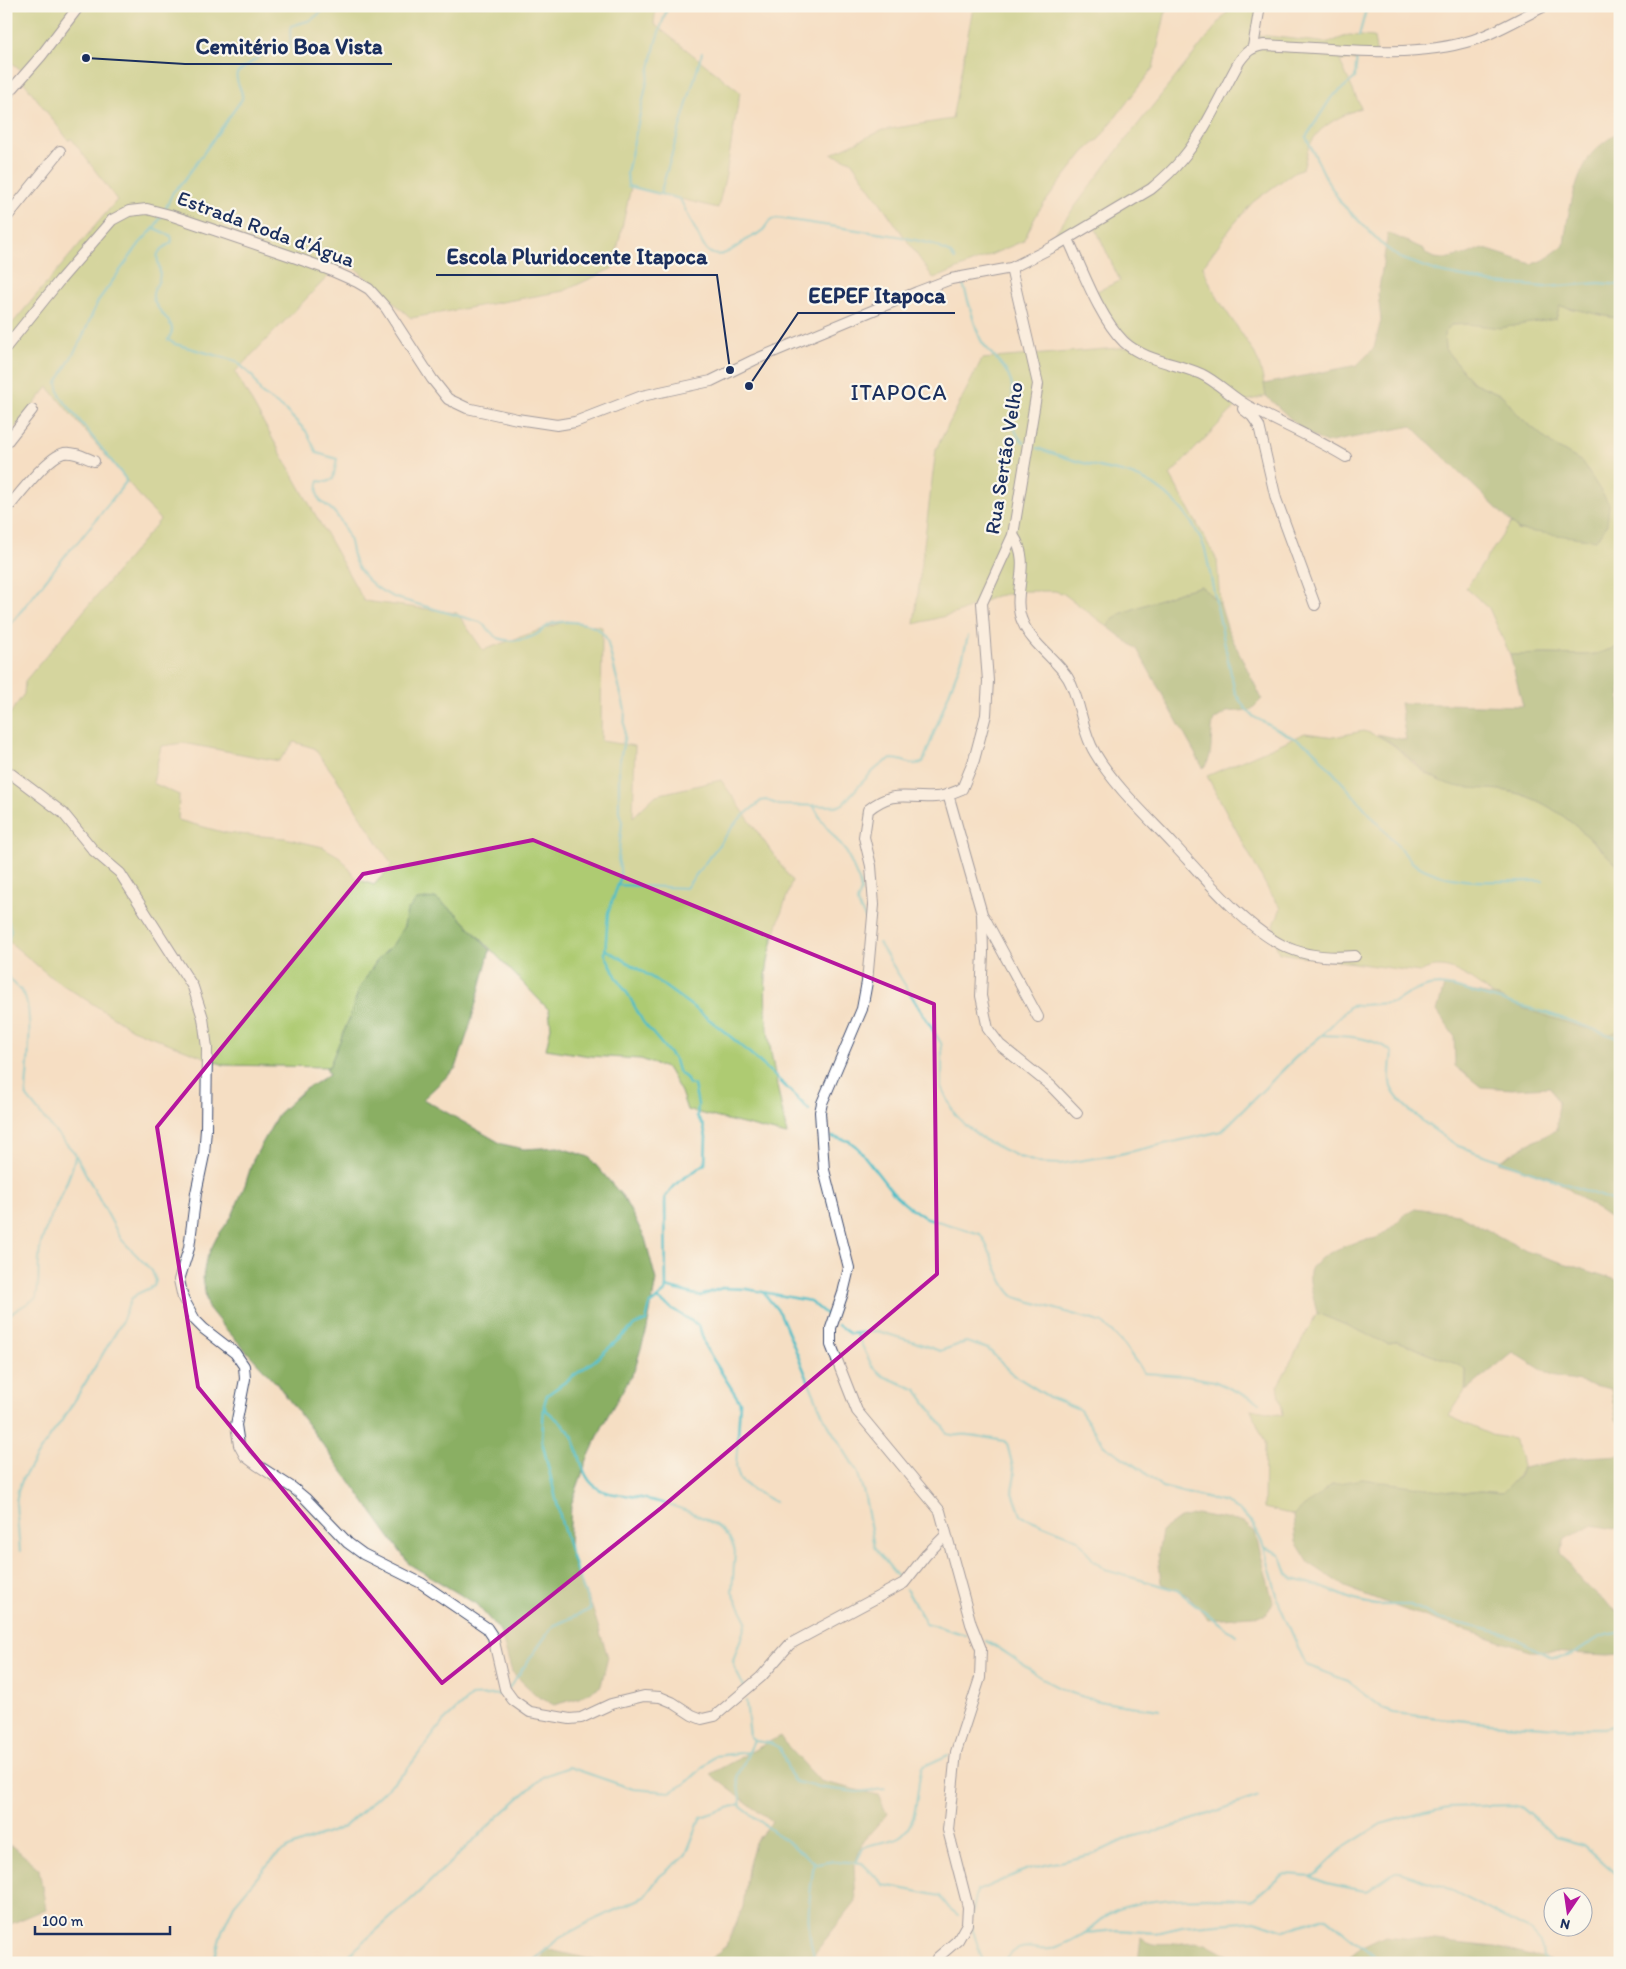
<svg xmlns="http://www.w3.org/2000/svg" width="1626" height="1969" viewBox="0 0 1626 1969" font-family="Itim,sans-serif">
	<style>
		.green { fill: #aecb72; stroke: #647d68; fill-rule: evenodd }
		.forest { fill: #8aaf64; stroke: #526f61 }
		.lines { fill: none; stroke-linecap: round; stroke-linejoin: round }
		.stream { stroke: #50bec7; stroke-width: 2.5 }
		.minor-casing { stroke: #3c496d; stroke-width: 12 }
		.minor { stroke: #fff; stroke-width: 10 }
		.marked { fill: none; stroke: #b5179e; stroke-width: 4; stroke-linejoin: round }
		.labels { text-anchor: middle; stroke-width: 4.5; stroke-linejoin: round; paint-order: stroke }
		.street-label { font-size: 21px; fill: #1b2f5e; stroke: #fbf7ec }
		.neighbourhood-label { font-size: 22px; letter-spacing: 1px; fill: #1b2f5e; stroke: #fbf7ec }
		.leader { fill: none; stroke: #1b2f5e; stroke-width: 2 }
		.callout-dot { fill: #1b2f5e; stroke: #fbf7ec; stroke-width: 2 }
		.callout-label { font-size: 22px; text-anchor: middle; font-weight: bold; fill: #1b2f5e; stroke: #fbf7ec; stroke-width: 4.5; stroke-linejoin: round; paint-order: stroke }
	</style>
	<rect width="100%" height="100%" fill="#fbf7ec"/>
	<filter id="ink" filterUnits="userSpaceOnUse"><feTurbulence type="fractalNoise" baseFrequency=".02" numOctaves="2"/><feDisplacementMap in="SourceGraphic" scale="10" xChannelSelector="R" yChannelSelector="G"/><feConvolveMatrix kernelMatrix="1 2 1 2 8 2 1 2 1" color-interpolation-filters="sRGB"/></filter>
	<filter id="wash" filterUnits="userSpaceOnUse"><feTurbulence type="fractalNoise" baseFrequency=".0096" numOctaves="4" result="noise"/><feDisplacementMap in="SourceGraphic" scale="20" xChannelSelector="R" yChannelSelector="G"/><feGaussianBlur stdDeviation="1.12" result="paint"/><feColorMatrix in="noise" values="0 0 0 0 0 0 0 0 0 0 0 0 0 0 0 0 0 1.4 0 .05"/><feComposite in="paint" operator="in"/></filter>
	<g filter="url(#wash)">
		<rect width="100%" height="100%" fill="#f5dec3"/>
		<!-- green -->
		<g class="green">
			<polygon points="6,6 78,6 26,74 6,58"/>
			<path d="M83 6H656L654 24 740 92 726 174 718 208 631 187 613 268 564 291 411 318 345 259 235 372 364 601 457 613 483 650 566 621 602 627 601 741 635 746 633 817 656 795 721 780 792 881C782 912 769 944 766 976 762 1025 778 1087 787 1135L687 1110 681 1092 668 1069 641 1059 590 1056 546 1049 551 1027 549 1010 457 914 435 898 416 902 407 911 404 926 394 943 376 962 359 989 350 1017 329 1067 224 1065 132 1029 52 978 6 939V719L24 694 25 681 160 520 48 387 6 438V331L117 200 71 138 69 141 23 81ZM294 742 314 748 337 779 392 865 374 885 357 879 340 857 323 847 285 838 226 833 178 820 179 795 153 783 161 746 183 743 279 761Z"/>
			<polygon points="966,6 1167,6 1153,68 1099,139 1084,152 1058,185 1038,212 1023,241 934,279 851,161 831,154 883,130 952,119 973,8"/>
			<path d="M1232 6H1258L1259 35 1328 43 1349 35 1374 37 1377 57 1340 61 1361 108C1343 115 1322 124 1312 141 1307 148 1306 160 1303 168L1294 172 1253 202 1233 225 1203 266C1213 299 1238 325 1255 354 1261 367 1264 382 1266 396L1239 403 1170 475 1217 560 1220 604 1201 586 1179 592 1120 614 1111 620 1108 627 1064 594 1055 591H1024L996 596 957 613 914 624 936 449 982 359 1143 346 1120 330 1107 313 1097 291 1120 281 1094 225 1046 245 1116 152Z"/>
			<polygon points="1560,306 1620,319 1620,646 1596,654 1584,655 1545,654 1510,655 1489,608 1466,588 1511,523 1519,531 1582,462 1553,445 1520,417 1502,395 1472,382 1445,349 1444,334 1450,325 1536,322 1556,319"/>
			<path d="M1363 731C1398 740 1403 759 1429 775 1454 790 1484 786 1511 792 1556 801 1588 837 1620 868V1030C1616 1032 1612 1034 1609 1034 1603 1034 1596 1031 1590 1029 1559 1022 1528 1012 1499 998 1475 985 1450 955 1420 972L1279 953C1271 933 1272 928 1281 908L1269 891 1207 776 1305 733 1334 737Z"/>
			<path d="M1317 1313 1353 1328 1388 1344 1396 1341 1459 1365 1466 1371 1465 1391 1449 1416 1491 1435 1513 1439C1529 1467 1523 1472 1502 1493L1481 1491 1463 1493 1333 1484 1294 1515 1264 1508 1265 1443 1251 1409 1283 1415 1278 1385Z"/>
		</g>
		<!-- forest -->
		<g class="forest">
			<path d="M1620 130V319L1560 306 1556 319 1500 328 1467 324 1451 325 1444 334 1445 349 1472 382 1502 395 1520 417 1553 445 1582 462 1609 504 1607 525 1596 540 1519 530 1412 426 1326 443 1305 432 1266 396 1264 384 1357 365 1374 348 1381 320 1378 294 1388 233 1424 249 1426 254 1434 258 1444 259 1468 254 1482 248 1532 264 1544 260 1564 245C1567 216 1574 181 1590 156 1597 146 1611 138 1620 130Z"/>
			<path d="M1201 586 1220 604 1228 630 1262 699 1251 710 1227 712 1214 720C1209 735 1215 758 1203 768L1137 649 1108 627 1111 620 1120 614 1179 592Z"/>
			<path d="M1620 646V868C1589 837 1556 802 1512 792 1492 787 1468 791 1448 784 1426 776 1411 759 1393 744 1388 740 1382 738 1377 734L1406 740 1400 703 1523 706 1510 655 1545 654 1584 655 1596 654Z"/>
			<polygon points="435,898 457,914 490,950 469,1029 456,1068 423,1099 502,1144 524,1149 558,1147 589,1157 623,1197 645,1238 656,1280 647,1329 634,1371 607,1417 587,1460 571,1505 569,1545 577,1575 592,1607 608,1657 601,1686 579,1698 554,1705 537,1696 512,1672 500,1631 476,1604 409,1564 344,1473 277,1384 223,1326 207,1306 203,1277 206,1259 217,1237 232,1216 245,1185 253,1160 279,1113 305,1089 329,1075 326,1067 329,1067 350,1017 359,989 376,962 394,943 404,926 407,911 417,900"/>
			<polygon points="1444,986 1496,996 1525,1009 1577,1026 1610,1034 1620,1030 1620,1225 1551,1177 1498,1162 1524,1146 1557,1130 1558,1103 1550,1087 1512,1089 1481,1087 1455,1066 1454,1036 1437,1011"/>
			<path d="M1415 1208 1458 1214 1526 1251 1620 1281V1425L1616 1419 1611 1389 1552 1376 1513 1352 1466 1391V1371L1459 1365 1397 1341 1388 1344 1353 1328 1317 1313C1315 1301 1308 1284 1310 1272 1313 1257 1347 1244 1361 1241 1365 1239 1371 1240 1376 1238 1392 1231 1399 1216 1415 1208Z"/>
			<path d="M1620 1455V1530L1592 1525 1565 1539 1561 1552C1576 1579 1596 1595 1620 1614V1654L1607 1655 1529 1651 1405 1610 1345 1587 1309 1563 1296 1542 1293 1515 1333 1484 1362 1479 1463 1493 1481 1491 1502 1493 1519 1476 1522 1468 1570 1458Z"/>
			<polygon points="1197,1514 1243,1522 1255,1532 1273,1602 1266,1615 1208,1619 1189,1596 1161,1583 1158,1554 1162,1531 1180,1518"/>
			<polygon points="780,1736 784,1742 820,1781 878,1795 887,1814 863,1841 854,1866 856,1901 807,1963 705,1963 726,1946 743,1907 748,1868 755,1842 772,1822 710,1774"/>
			<polygon points="6,1846 13,1846 39,1869 46,1909 6,1926"/>
			<polygon points="1385,1936 1495,1947 1560,1963 1342,1963 1360,1948"/>
			<path d="M1141 1938C1156 1952 1186 1939 1202 1943 1216 1946 1227 1954 1239 1963H1138Z"/>
			<polygon points="546,1949 606,1963 540,1963"/>
		</g>
		<g class="lines">
			<!-- stream -->
			<g class="stream">
				<path d="M668 6 656 41 627 173 628 186 680 199 703 245C715 265 733 250 746 240 751 237 759 234 763 230 768 224 769 219 777 218L897 236 932 244 950 253 955 259"/>
				<polyline points="1359,36 1367,6"/>
				<polyline points="1357,53 1355,78 1331,98 1306,137 1327,180 1341,203 1385,247 1400,258 1439,272 1493,283 1545,287 1599,283 1620,285"/>
				<polyline points="660,194 702,53"/>
				<path d="M165 210 173 192 183 182 242 99C244 89 234 83 237 73 246 67 256 57 266 53 273 50 283 56 288 49 293 42 288 33 291 26L311 20 329 6"/>
				<path d="M154 228 171 236 172 240 171 243C146 257 164 260 159 279 158 285 152 290 153 297 154 309 173 321 172 330 172 334 169 337 168 340L175 344 236 361 253 377 261 393 283 408 306 431 317 453 337 459 333 479 327 482 319 481 318 483C316 505 321 499 333 511 338 516 344 527 347 534 351 541 351 549 353 556 359 576 378 591 396 598L480 622C487 626 491 634 498 638 510 643 530 640 540 632 545 628 547 625 553 623 571 620 599 622 607 640L625 710 624 740 619 764V812L622 822 618 859 620 868V879L608 913 605 954 617 978 629 996 643 1022 675 1060 678 1071 686 1078 689 1084 694 1085 698 1105 697 1116 703 1125 706 1137 705 1164 678 1182 665 1197 666 1287 665 1292 650 1305 646 1321 635 1325 594 1361 547 1395 544 1405 542 1441 562 1524 576 1570 591 1609 553 1626 509 1688"/>
				<path d="M963 284C968 298 975 330 982 342 991 356 1006 365 1011 382 1017 402 1005 429 1025 443"/>
				<path d="M1037 448C1057 455 1078 462 1099 467 1110 470 1122 471 1132 475 1166 486 1193 517 1205 549L1235 693 1245 708 1254 717 1309 746 1318 755 1413 863C1451 888 1499 880 1543 881"/>
				<polyline points="6,630 68,552 78,542 126,482 125,478 60,396 57,383 82,338 98,301 140,243 154,228 162,215"/>
				<polyline points="813,805 822,821 847,853 859,881 861,891 857,902 858,905 868,923"/>
				<path d="M618 885 686 888 737 821 761 801 766 800 779 805 839 806 843 804C853 793 879 760 893 759 904 759 913 768 923 762L963 656 968 636"/>
				<polyline points="6,913 11,930 6,949"/>
				<polyline points="879,943 941,1043 942,1051 942,1088 954,1113 965,1125 986,1141 1019,1157 1040,1163 1060,1164 1120,1154 1222,1131 1295,1058 1322,1035 1350,1006 1388,1003 1395,1002 1411,992 1429,986 1439,985 1454,987 1550,1014 1618,1038"/>
				<path d="M605 949C625 961 645 972 664 986 716 1022 765 1064 809 1110"/>
				<path d="M6 974C11 982 20 987 24 995 34 1013 27 1070 26 1092L27 1097 51 1127 74 1152 121 1239 152 1271 156 1281 154 1286 137 1294 131 1299 121 1324 67 1413 42 1448 23 1478 18 1491 16 1504 20 1551"/>
				<path d="M1322 1035C1346 1036 1372 1036 1392 1052 1391 1062 1388 1077 1391 1087 1398 1106 1441 1135 1458 1146L1620 1203"/>
				<path d="M832 1137 849 1141 858 1148 893 1193 905 1204 924 1217 980 1234C992 1250 1000 1287 1015 1297L1103 1323 1124 1345 1144 1373 1185 1376 1214 1381 1259 1402"/>
				<polyline points="666,1287 700,1296 722,1288 747,1289 810,1301 827,1315"/>
				<polyline points="763,1292 780,1313 824,1418 857,1471 865,1497 874,1547 897,1576"/>
				<polyline points="657,1299 699,1326 706,1348 740,1402 736,1467 740,1480 753,1490 775,1502"/>
				<path d="M6 1319 10 1314 36 1298C41 1279 36 1259 42 1240 50 1213 71 1181 75 1156"/>
				<polyline points="838,1325 850,1334 877,1331 915,1342 940,1351 966,1342 988,1349 1014,1375 1049,1397 1079,1409 1104,1445 1143,1471 1162,1487 1226,1503 1239,1510 1253,1524 1264,1547 1280,1606 1306,1665 1348,1681 1385,1710 1394,1713 1476,1722 1557,1728 1604,1728 1620,1724"/>
				<path d="M856 1333 872 1366 883 1376 917 1390 948 1434C954 1437 961 1434 968 1435 980 1436 992 1439 1004 1441L1007 1444 1015 1475 1012 1490 1021 1515 1024 1517 1078 1539 1093 1560 1105 1570 1177 1590 1236 1636"/>
				<path d="M545 1407 546 1410C554 1417 565 1425 571 1434 582 1452 579 1480 601 1490 609 1495 622 1494 631 1496 659 1501 730 1517 735 1552L732 1592 747 1621 733 1661 736 1671 744 1687"/>
				<path d="M1264 1547 1280 1554 1287 1574 1293 1579 1319 1586 1351 1599 1375 1605H1410L1439 1619 1507 1634 1551 1657C1570 1662 1585 1645 1600 1637 1606 1634 1613 1634 1620 1633"/>
				<polyline points="906,1589 926,1623 966,1635"/>
				<path d="M986 1641C1009 1652 1026 1669 1048 1682 1082 1702 1122 1705 1160 1710"/>
				<polyline points="746,1701 750,1737 754,1741"/>
				<polyline points="754,1741 737,1777 741,1807 817,1864 835,1861 862,1863 884,1885 940,1896 949,1908 958,1915"/>
				<polyline points="754,1741 770,1743 780,1748 791,1776 795,1782 824,1788 857,1792 885,1789"/>
				<path d="M814 1862C810 1895 803 1931 817 1963"/>
				<path d="M856 1863 863 1848 867 1846C877 1843 888 1842 897 1838 921 1826 915 1787 922 1767L948 1755"/>
				<polyline points="1311,1876 1316,1874 1343,1848 1381,1824 1417,1814 1449,1807 1512,1805 1520,1807 1555,1837 1584,1845 1620,1877"/>
				<polyline points="972,1916 977,1891 1028,1869 1094,1854 1130,1837 1166,1829 1259,1796"/>
				<polyline points="971,1924 982,1959 990,1963"/>
				<polyline points="1085,1933 1118,1930 1156,1933 1181,1927 1255,1921 1284,1931 1322,1918 1327,1918 1383,1963"/>
				<polyline points="213,1963 222,1931 234,1905 269,1863 280,1853 293,1846 344,1827 405,1772 443,1722 471,1696 505,1694"/>
				<polyline points="340,1963 416,1895 500,1815 544,1776 569,1767 633,1789 670,1792 685,1784 715,1756 749,1752"/>
				<polyline points="531,1963 558,1939 589,1922 644,1897 660,1876 682,1859 686,1854 701,1817 740,1804"/>
				<path d="M1002 1963C1006 1959 1011 1953 1016 1950 1027 1943 1042 1953 1054 1948 1066 1944 1078 1938 1088 1931 1097 1924 1105 1915 1116 1910 1150 1896 1216 1897 1253 1900L1281 1876 1285 1874 1311 1876 1326 1883 1365 1891 1369 1890 1395 1872H1399L1443 1886 1532 1932 1541 1942 1543 1958 1549 1963"/>
			</g>
		</g>
	</g>
	<g filter="url(#ink)">
		<g class="lines">
			<!-- minor casing -->
			<g class="minor-casing">
				<g id="minor">
					<polyline points="1253,47 1260,6"/>
					<polyline points="6,96 41,56 79,6"/>
					<polyline points="6,218 60,151"/>
					<path d="M1068 239C1083 271 1099 317 1124 342 1145 361 1176 363 1201 374 1218 382 1231 397 1248 406 1281 424 1315 438 1346 457"/>
					<path d="M6 347 60 280 112 220 129 211 147 209 170 215 288 255 330 270 357 282 369 289 386 308 432 379 448 399 467 408 517 419 557 425 575 422 642 396 711 381 754 360 917 292 951 279 1011 268 1055 246 1151 189C1162 180 1173 170 1182 159 1205 132 1221 94 1239 62 1246 52 1251 47 1264 45 1329 48 1410 60 1473 40 1498 32 1521 17 1545 6"/>
					<polyline points="1243,409 1252,416 1259,426 1276,499 1315,605"/>
					<polyline points="6,443 32,410"/>
					<path d="M6 510C18 496 47 457 64 453 74 451 86 458 94 461"/>
					<path d="M1013 535C1034 565 1009 594 1023 623 1032 644 1056 659 1068 678 1081 700 1081 730 1095 753 1115 787 1147 816 1174 845 1203 876 1244 926 1282 945 1305 957 1330 958 1355 956"/>
					<polyline points="6,770 63,813 94,851 120,873 193,987 203,1018 207,1048 206,1129 204,1155 196,1193 189,1248 179,1280 183,1298 195,1320 204,1329 235,1353 244,1366 245,1379 236,1425 239,1445 245,1456 257,1465 293,1488 305,1498 348,1543 363,1554 421,1583 487,1628 493,1637 505,1689 513,1700 530,1712 570,1719 581,1718 611,1704 644,1696 660,1697 672,1702 692,1715 702,1719 715,1716 761,1677 790,1644 904,1583 926,1555 945,1536"/>
					<polyline points="948,794 982,914 983,953 981,996 988,1029 1000,1045 1051,1086 1077,1113"/>
					<polyline points="984,917 1038,1017"/>
					<path d="M936 1963 937 1958 958 1940 967 1924 968 1907 948 1830 956 1752 980 1678 981 1649 971 1624 940 1511 857 1411 831 1345V1328L843 1293 849 1268 824 1170 820 1112 822 1103 862 1009 867 982 874 905 871 866 864 837 868 810C894 789 906 799 935 797 944 797 954 792 962 789L974 760 986 715 988 681 982 603 1013 535 1038 384 1011 268"/>
				</g>
			</g>
			<!-- minor -->
			<use href="#minor" class="minor"/>
		</g>
	</g>
	<!-- marked area -->
	<path d="M0 0H1626V1969H0ZM533 840 934 1004 937 1274 661 1508 442 1683 198 1387 157 1127 363 874Z" fill="#f5dec3" fill-opacity=".55" fill-rule="evenodd"/>
	<path class="marked" d="M533 840 934 1004 937 1274 661 1508 442 1683 198 1387 157 1127 363 874Z"/>
	<g class="labels">
		<!-- street labels -->
		<g class="street-label">
			<text transform="translate(266 229) rotate(20)" y="7">Estrada Roda d'Água</text>
			<text transform="translate(1004 458) rotate(-81)" y="7">Rua Sertão Velho</text>
		</g>
		<!-- neighbourhood labels -->
		<g class="neighbourhood-label">
			<text x="899" y="400">ITAPOCA</text>
		</g>
	</g>
	<!-- callouts -->
	<path class="leader" d="M86 58L185 64H392M730 370L717 275H436M749 386L798 313H955"/>
	<g class="callout-dot">
		<circle cx="86" cy="58" r="5"/>
		<circle cx="730" cy="370" r="5"/>
		<circle cx="749" cy="386" r="5"/>
	</g>
	<g class="callout-label">
		<text x="289" y="54">Cemitério Boa Vista</text>
		<text x="577" y="264">Escola Pluridocente Itapoca</text>
		<text x="877" y="303">EEPEF Itapoca</text>
	</g>
	<!-- margin -->
	<rect width="1626" height="1969" fill="none" stroke="#fbf7ec" stroke-width="25"/>
	<!-- north arrow -->
	<g transform="translate(1568 1912) rotate(193)"><circle r="24" fill="#fbf7ec" stroke="#a1a7b3"/>
	<path d="M0-4L9 19L0 12L-9 19Z" fill="#b5179e"/>
	<text y="-8" font-size="14" font-weight="bold" text-anchor="middle" fill="#1b2f5e">N</text>
	</g>
	<!-- scale -->
	<path d="M35 1926v8h135v-8" fill="none" stroke="#1b2f5e" stroke-width="2.5"/>
	<text x="42" y="1926" font-size="15" fill="#1b2f5e" stroke="#fbf7ec" stroke-width="4" paint-order="stroke">100 m</text>
</svg>
